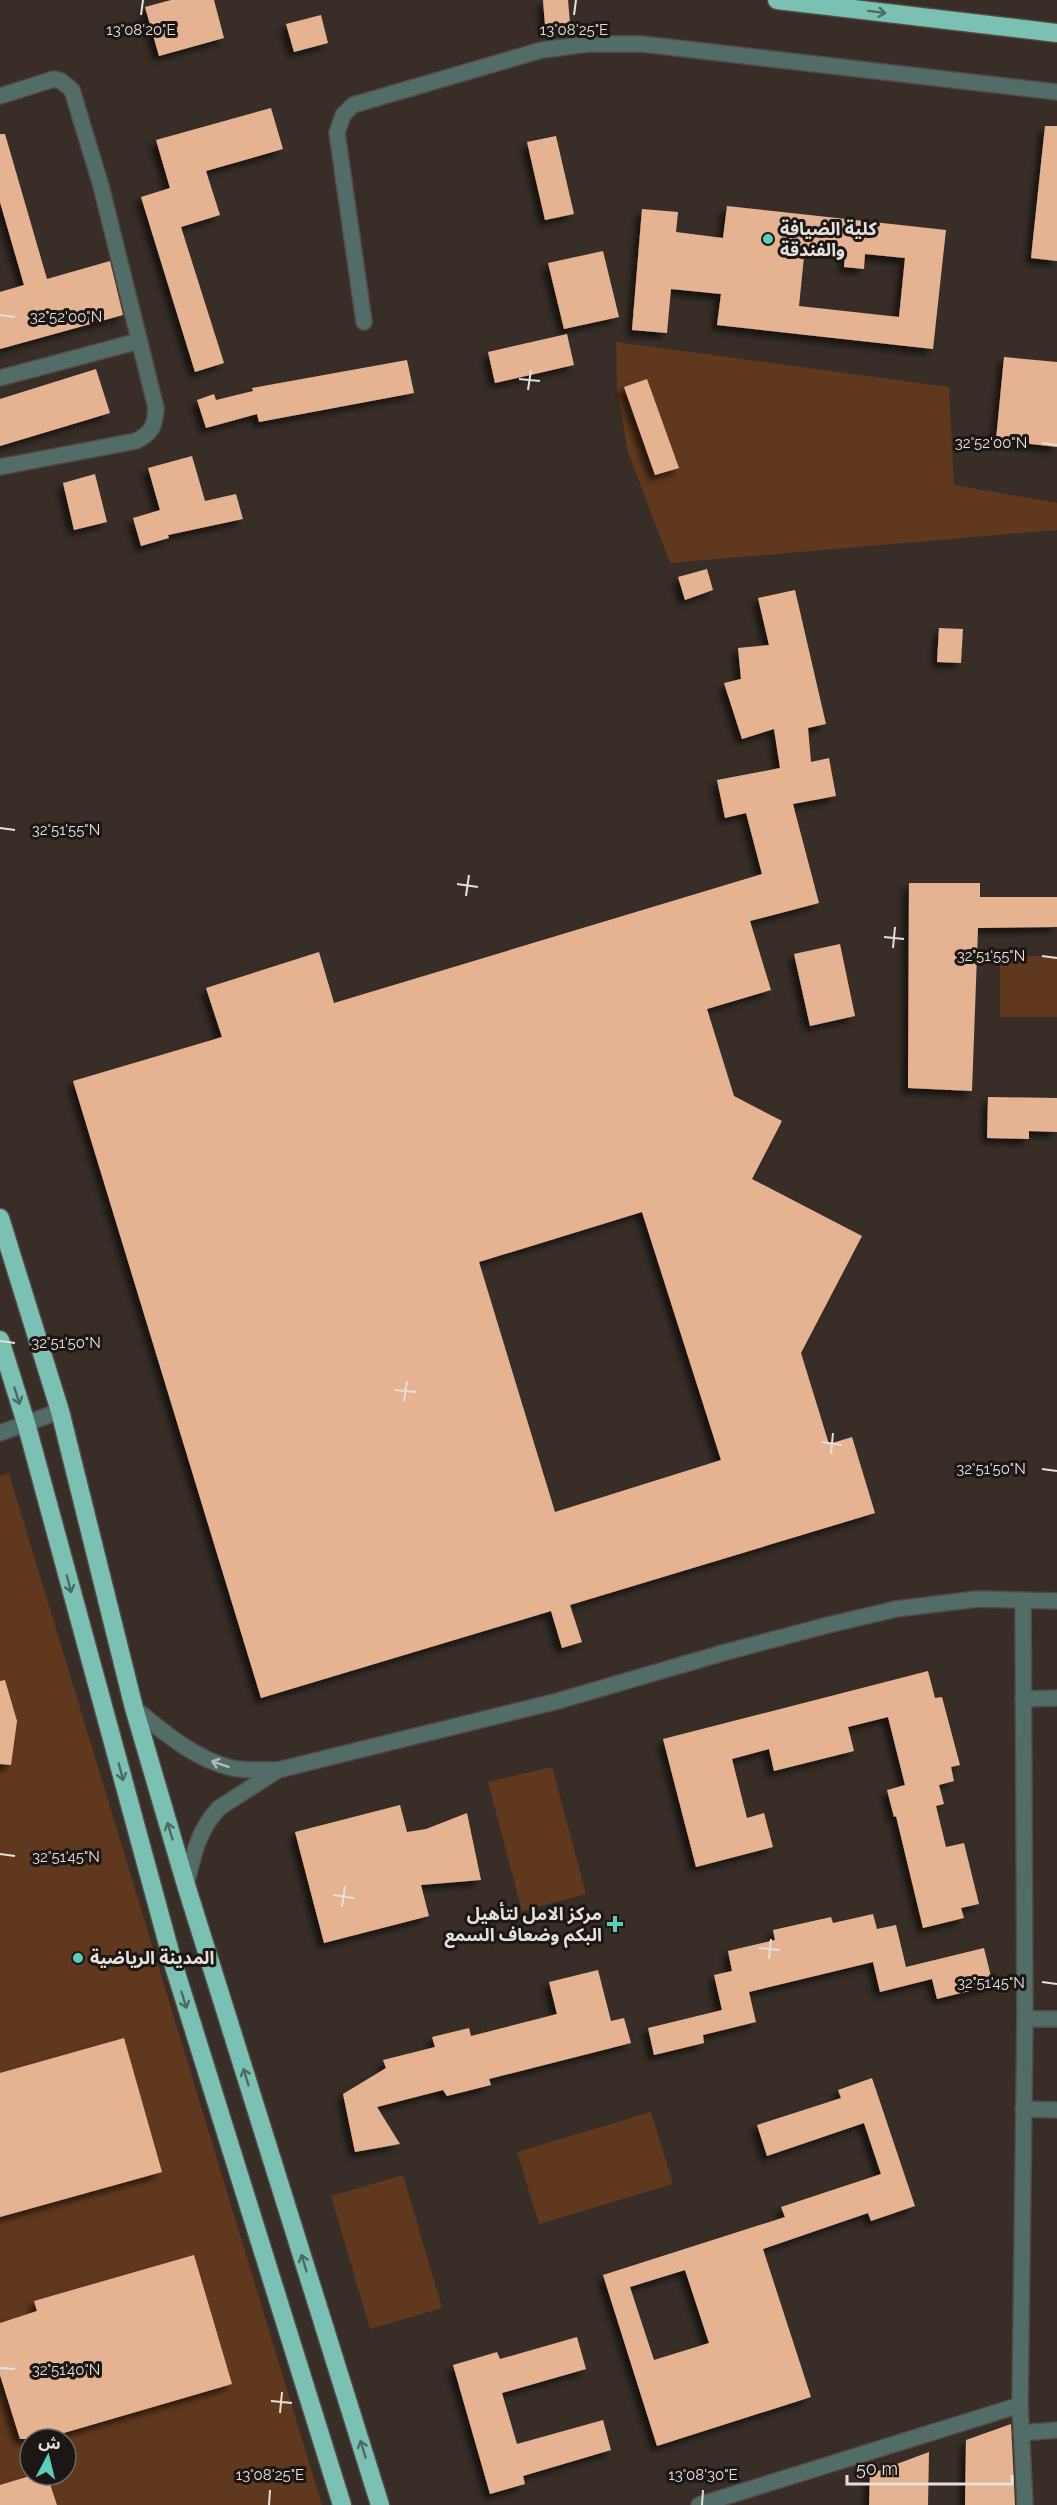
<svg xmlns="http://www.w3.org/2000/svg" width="1057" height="2505" viewBox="0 0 1057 2505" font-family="Raleway,'Noto Sans Arabic',sans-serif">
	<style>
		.green { fill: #60381d; fill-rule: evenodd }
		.building { fill: #e6b392; fill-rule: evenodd; filter: url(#shadow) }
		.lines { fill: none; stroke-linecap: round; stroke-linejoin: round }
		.minor-casing { stroke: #544a44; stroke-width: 18 }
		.highway-casing { stroke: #544a44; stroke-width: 21 }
		.minor { stroke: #526d68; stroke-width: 15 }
		.highway { stroke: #7ac1b4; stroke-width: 18 }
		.oneway { stroke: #4b6c64 }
		.oneway2 { stroke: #b2b8b3 }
		.ticks { fill: none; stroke: #e6e0db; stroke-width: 2 }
		.poi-dot { fill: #5bcebb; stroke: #1c1714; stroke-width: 2 }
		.labels { text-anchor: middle; stroke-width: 6; stroke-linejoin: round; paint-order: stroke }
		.poi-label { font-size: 18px; font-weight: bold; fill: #e6e0db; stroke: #1c1714; text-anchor: start }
		.ticks-label { font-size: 15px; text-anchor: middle; fill: #e6e0db; stroke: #1c1714; stroke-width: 6; stroke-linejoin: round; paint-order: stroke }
	</style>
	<defs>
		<filter id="shadow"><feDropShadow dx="-5.5" dy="5.5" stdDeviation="3" flood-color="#0009"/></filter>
	</defs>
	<rect width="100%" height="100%" fill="#382e27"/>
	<!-- green -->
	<g class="green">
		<polygon points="616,342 949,387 954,485 1057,503 1057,530 670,563 628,452 617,389"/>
		<rect x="1000" y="956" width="57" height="61"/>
		<path d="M9 1474 322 2505H0V1476ZM30 2439H66V2475H30Z"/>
		<polygon points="552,1767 586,1894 522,1911 488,1782"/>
		<polygon points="651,2112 673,2184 539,2224 517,2152"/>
		<polygon points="403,2175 442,2308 370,2329 331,2196"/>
	</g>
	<!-- building -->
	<g class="building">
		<polygon points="171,0 214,0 224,38 159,56 145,7"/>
		<polygon points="543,0 568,0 570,23 545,25"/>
		<polygon points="321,15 328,43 294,52 286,24"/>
		<polygon points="271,108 283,149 206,171 220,215 181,227 224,363 195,372 141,197 170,188 156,140"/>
		<polygon points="1045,126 1057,126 1057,261 1031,258"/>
		<polygon points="0,134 5,134 47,279 110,261 123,315 0,349 0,292 24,285 0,202"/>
		<polygon points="556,136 574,214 545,220 527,142"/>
		<path d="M727 206 946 230 933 349 717 325 721 294 671 289 667 333 632 330 642 209 678 212 676 232 723 238ZM805 247 845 251 844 267 864 269 865 254 905 258 899 317 799 306Z"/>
		<polygon points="603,251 619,317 564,329 548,263"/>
		<polygon points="567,334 574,365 495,383 488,352"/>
		<polygon points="1004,357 1057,362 1057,447 996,440"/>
		<polygon points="407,360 414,393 259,422 257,414 206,428 197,400 214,394 216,400 253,391 252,388"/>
		<polygon points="96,369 110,413 0,446 0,399"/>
		<polygon points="647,379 679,468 655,475 624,387"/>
		<polygon points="192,456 205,501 236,494 243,519 168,535 169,538 141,546 133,518 160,510 148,468"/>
		<polygon points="95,474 107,522 74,530 63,483"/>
		<polygon points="707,569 713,590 685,600 678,577"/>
		<path d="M795 590 826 724 808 728 811 762 829 758 836 796 793 804 819 903 750 921 771 990 707 1009 734 1096 782 1121 752 1179 862 1236 801 1353 829 1444 852 1437 875 1513 570 1605 582 1642 562 1648 551 1611 261 1698 73 1081 222 1037 206 988 319 952 334 1003 762 874 746 813 725 818 717 780 780 768 774 729 742 739 724 683 741 679 738 648 769 645 758 598ZM642 1212 721 1460 555 1512 479 1262Z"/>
		<polygon points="939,628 963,629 961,663 937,662"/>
		<polygon points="909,883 980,883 980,897 1057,897 1057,927 978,928 972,1091 908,1088"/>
		<polygon points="840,944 855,1016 810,1026 794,954"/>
		<polygon points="988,1097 1057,1098 1057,1132 1029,1131 1029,1139 987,1138"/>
		<polygon points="928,1671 935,1698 942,1697 960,1765 951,1767 954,1781 939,1785 944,1804 936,1806 946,1847 964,1843 979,1904 961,1908 964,1918 923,1928 896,1816 894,1817 887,1790 905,1785 888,1717 848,1727 854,1751 774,1771 769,1749 732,1759 747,1818 764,1813 773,1847 696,1867 663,1739"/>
		<polygon points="5,1680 17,1721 11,1765 0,1764 0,1681"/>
		<polygon points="400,1805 407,1832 426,1829 467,1813 481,1880 421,1885 429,1916 324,1943 295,1832"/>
		<polygon points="873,1914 877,1929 896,1925 906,1967 984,1948 993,1985 937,1999 932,1979 880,1992 873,1962 749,1992 756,2022 703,2035 704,2043 654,2055 648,2028 722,2010 714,1975 732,1971 728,1951 775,1940 773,1930 831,1917 833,1923"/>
		<polygon points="598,1970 611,2021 624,2018 631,2043 489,2079 491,2085 447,2096 443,2090 377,2107 400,2144 355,2152 343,2094 386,2068 383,2060 435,2047 432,2037 469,2028 471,2036 557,2014 549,1982"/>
		<polygon points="124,2038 162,2172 0,2217 0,2073"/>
		<path d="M872 2078 915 2206 871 2221 868 2213 763 2249 811 2397 657 2446 603 2275 785 2217 781 2207 881 2174 864 2123 767 2156 757 2125 841 2098 838 2090ZM685 2270 709 2343 654 2360 630 2287Z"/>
		<polygon points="194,2255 232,2384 43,2439 20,2439 0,2375 0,2323 37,2311 34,2301"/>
		<polygon points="577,2337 586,2369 502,2393 517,2444 603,2420 611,2450 523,2476 525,2484 490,2494 453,2365 497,2352 500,2359"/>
		<polygon points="1011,2424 1015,2505 965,2505 966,2440"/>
		<polygon points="929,2452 928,2505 869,2505 870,2474"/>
		<polygon points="33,2475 47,2475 57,2505 0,2505 0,2485"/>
	</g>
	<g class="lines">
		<!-- minor casing -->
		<g class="minor-casing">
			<g id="minor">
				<path d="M0 96 54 79 61 81 72 90 101 186 156 408C155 426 152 433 136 441L0 467"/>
				<polyline points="364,322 337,133 343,115 353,105 542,50 588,44 642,44 1057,92"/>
				<polyline points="0,378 139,341"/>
				<polyline points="0,1433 60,1411"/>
				<polyline points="1023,1601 1025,2019 1020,2405 1025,2505"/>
				<polyline points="1023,1699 1057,1698"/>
				<path d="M134 1708C164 1732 194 1759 232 1768 247 1771 263 1770 278 1770L554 1702 726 1652 828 1625 896 1609 977 1599 1057 1601"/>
				<path d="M186 1885C193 1856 198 1830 219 1808L278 1770"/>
				<polyline points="1025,2019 1057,2019"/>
				<polyline points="1023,2109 1057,2110"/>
				<polyline points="1021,2433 1057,2430"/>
				<polyline points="699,2505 1020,2405"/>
			</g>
		</g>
		<!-- highway casing -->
		<g class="highway-casing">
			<g id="highway">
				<polyline points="777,0 1057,33"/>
				<polyline points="0,1218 60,1411 134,1708 186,1885 380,2505"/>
				<polyline points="0,1340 26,1423 173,1963 342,2505"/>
			</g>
		</g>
		<!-- minor -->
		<use href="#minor" class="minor"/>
		<!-- highway -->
		<use href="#highway" class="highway"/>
	</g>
	<!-- one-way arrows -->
	<defs><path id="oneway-shaft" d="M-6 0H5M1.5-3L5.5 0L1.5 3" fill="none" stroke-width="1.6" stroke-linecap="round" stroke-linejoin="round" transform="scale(1.5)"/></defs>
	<g class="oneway">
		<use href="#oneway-shaft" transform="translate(877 12) rotate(7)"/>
		<use href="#oneway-shaft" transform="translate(17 1396) rotate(73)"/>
		<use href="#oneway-shaft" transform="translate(69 1584) rotate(75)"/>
		<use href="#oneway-shaft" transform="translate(121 1772) rotate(75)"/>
		<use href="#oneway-shaft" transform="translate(170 1831) rotate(-107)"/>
		<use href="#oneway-shaft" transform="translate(184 2000) rotate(73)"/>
		<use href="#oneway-shaft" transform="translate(246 2077) rotate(-107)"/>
		<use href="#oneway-shaft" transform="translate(304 2263) rotate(-107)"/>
		<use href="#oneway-shaft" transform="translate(363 2449) rotate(-107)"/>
	</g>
	<use class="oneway2" href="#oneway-shaft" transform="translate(220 1764) rotate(-161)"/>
	<!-- ticks -->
	<path class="ticks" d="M141 15 143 0M574 15 576 0M0 315 15 317M519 379 540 381M528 390 531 370M1042 443 1057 445M0 828 15 830M457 884 478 887M466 896 469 875M884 937 904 939M893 948 895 927M1042 956 1057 958M0 1341 15 1343M395 1390 416 1392M404 1401 407 1381M822 1442 842 1445M831 1454 833 1433M1042 1469 1057 1471M0 1854 15 1856M333 1895 354 1898M342 1907 345 1886M759 1948 780 1950M769 1959 771 1939M1042 1982 1057 1984M0 2368 15 2369M271 2401 292 2403M280 2413 282 2392M269 2505 270 2490M702 2505 703 2490"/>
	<!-- markers -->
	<g class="poi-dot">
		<circle cx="768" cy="239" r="6"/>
		<path d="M612 1915h6v6h6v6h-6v6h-6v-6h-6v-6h6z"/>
		<circle cx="78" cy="1958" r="6"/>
	</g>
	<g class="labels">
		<!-- poi labels -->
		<g class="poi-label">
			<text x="780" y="235">كلية الضيافة<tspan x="780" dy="21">والفندقة</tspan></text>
			<text x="602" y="1920" text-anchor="end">مركز الامل لتأهيل<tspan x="602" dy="21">البكم وضعاف السمع</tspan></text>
			<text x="90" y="1964">المدينة الرياضية</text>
		</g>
	</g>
	<g class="ticks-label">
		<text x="141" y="35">13°08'20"E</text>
		<text x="574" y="35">13°08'25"E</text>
		<text x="66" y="322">32°52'00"N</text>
		<text x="991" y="448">32°52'00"N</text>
		<text x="66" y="835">32°51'55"N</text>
		<text x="991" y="961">32°51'55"N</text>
		<text x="66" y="1348">32°51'50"N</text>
		<text x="991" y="1474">32°51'50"N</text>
		<text x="66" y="1862">32°51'45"N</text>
		<text x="991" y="1988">32°51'45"N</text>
		<text x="66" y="2375">32°51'40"N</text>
		<text x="270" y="2480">13°08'25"E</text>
		<text x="703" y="2480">13°08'30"E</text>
	</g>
	<!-- north arrow -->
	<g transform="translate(48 2457) rotate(7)"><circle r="28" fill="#1c1714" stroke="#6d6764" stroke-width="1.5"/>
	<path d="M0-4.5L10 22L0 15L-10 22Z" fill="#5bcebb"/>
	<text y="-9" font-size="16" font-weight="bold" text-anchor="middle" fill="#e6e0db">ش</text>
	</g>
	<!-- scale -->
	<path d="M847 2475v9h165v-9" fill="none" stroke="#e6e0db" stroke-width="3"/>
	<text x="856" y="2475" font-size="18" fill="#e6e0db" stroke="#1c1714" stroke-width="4.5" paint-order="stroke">50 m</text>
</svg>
